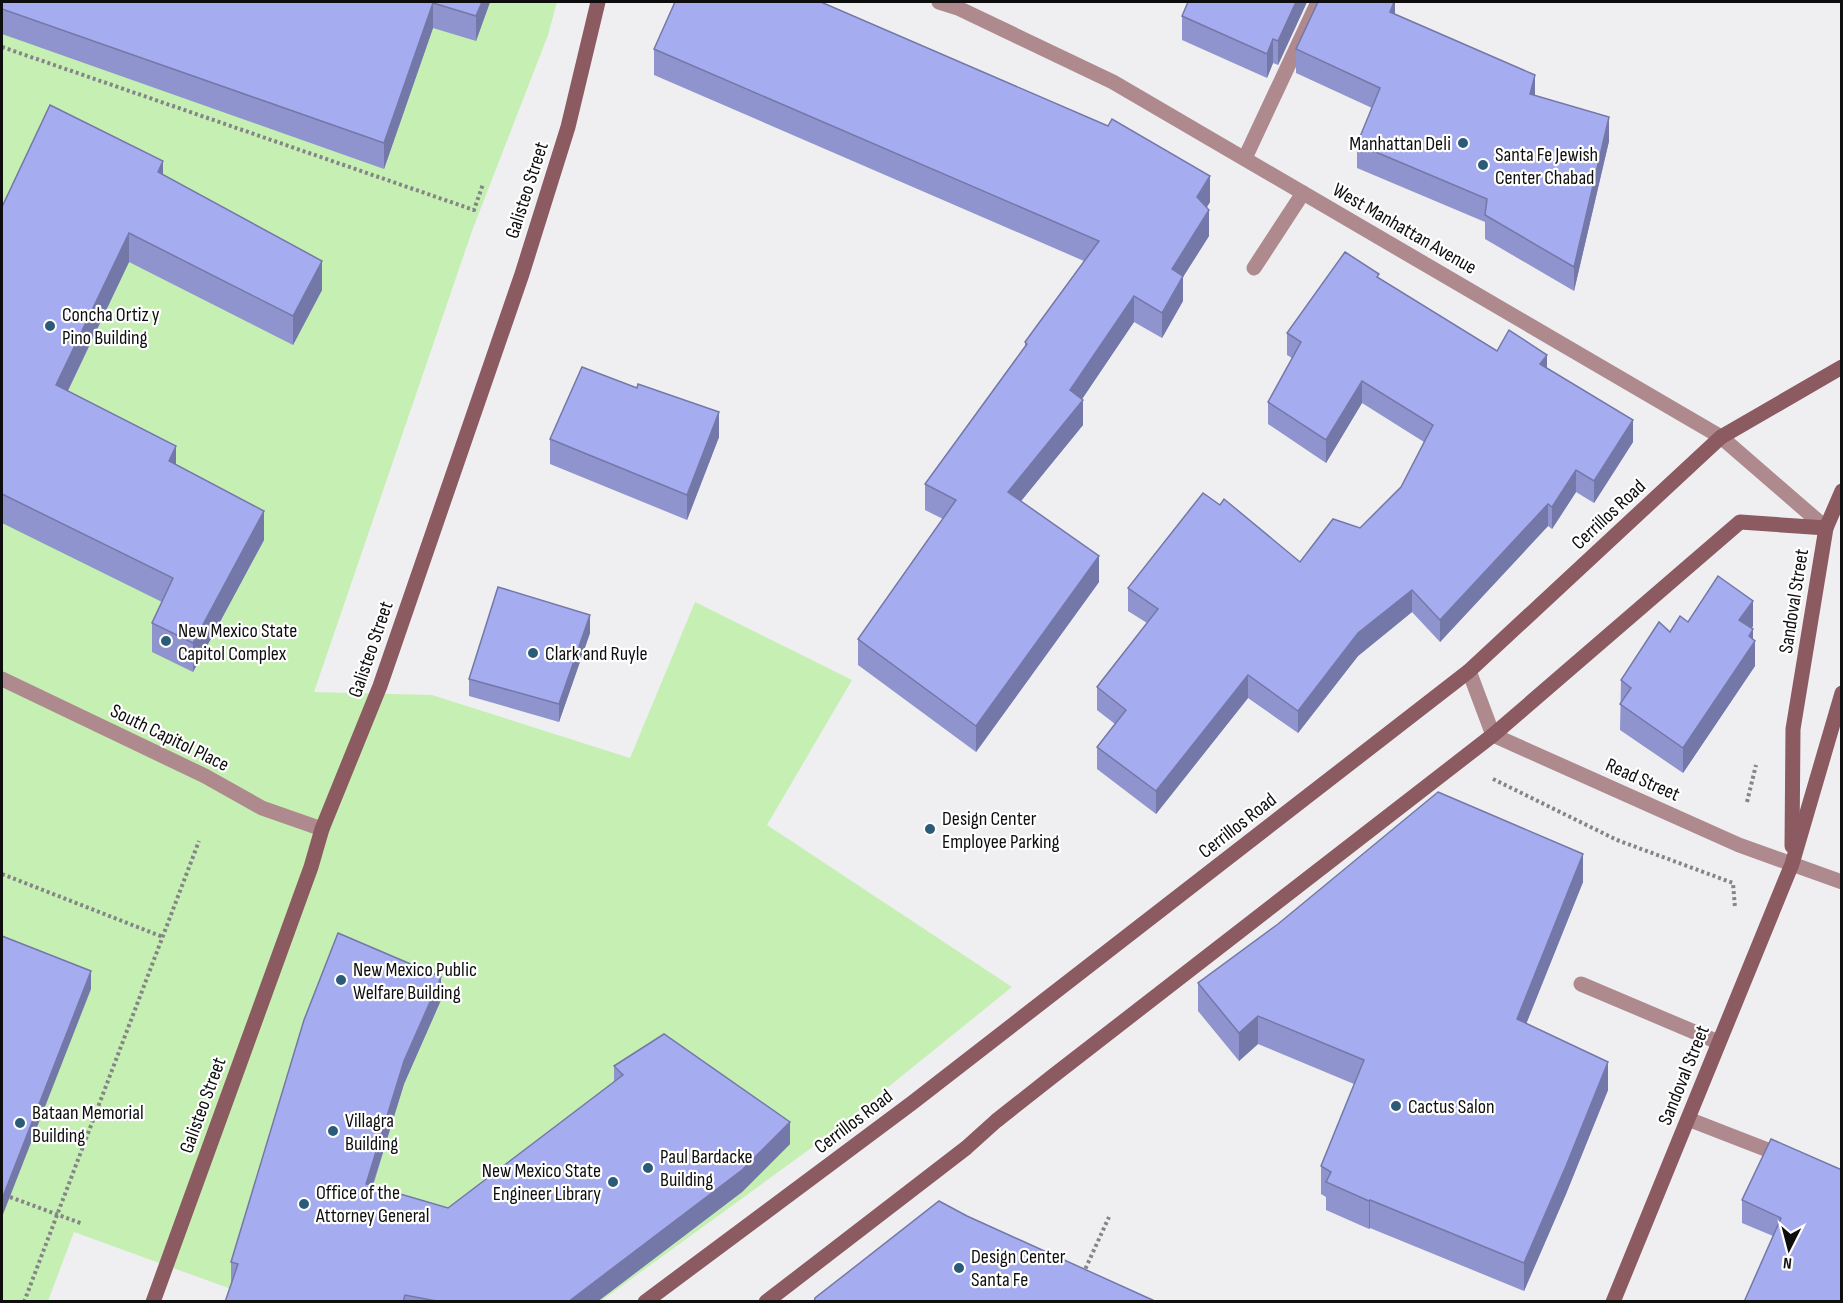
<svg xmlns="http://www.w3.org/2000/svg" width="1843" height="1303" viewBox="0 0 1843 1303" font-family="'Sofia Sans Condensed',sans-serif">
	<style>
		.green { fill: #c6efb3 }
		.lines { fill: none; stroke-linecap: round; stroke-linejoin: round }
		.path { stroke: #858588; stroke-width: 4; stroke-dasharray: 3 3; stroke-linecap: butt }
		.lane { stroke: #ae8a8e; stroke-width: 15 }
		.street { stroke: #ae8a8e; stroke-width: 15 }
		.secondary { stroke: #8c5a61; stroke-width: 15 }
		.wall { fill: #8f94ce }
		.shaded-wall { fill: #7478a8 }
		.building { fill: #a6acf0; stroke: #7478a8; stroke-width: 1.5 }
		.poi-dot { fill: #2c5b7a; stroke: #fff; stroke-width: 2 }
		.labels { text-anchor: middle; stroke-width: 4.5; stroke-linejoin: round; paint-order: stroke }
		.poi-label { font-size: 20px; fill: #0e0e0f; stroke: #fff; text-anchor: start }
		.street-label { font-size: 20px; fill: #0e0e0f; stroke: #fff }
	</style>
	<rect width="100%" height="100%" fill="#efeff2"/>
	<!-- green -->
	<polygon class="green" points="2,2 557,2 548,35 472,231 314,692 432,695 630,758 695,602 852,680 767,825 1012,987 825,1138 601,1301 264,1301 74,1232 48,1301 2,1302"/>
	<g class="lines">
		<!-- path -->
		<g class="path">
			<polyline points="2,47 474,210 483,184"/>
			<polyline points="1493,779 1617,840 1733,883 1735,908"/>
			<polyline points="1747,802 1756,765"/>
			<polyline points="2,874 163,937"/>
			<polyline points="10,1197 83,1224"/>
			<polyline points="1083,1274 1109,1217"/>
			<polyline points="24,1302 199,841"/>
		</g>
		<!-- lane -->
		<g class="lane">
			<polyline points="1245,158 1318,2"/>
			<polyline points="1254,268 1303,193"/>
			<polyline points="1581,984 1718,1042"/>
			<polyline points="1688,1119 1786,1157"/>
		</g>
		<!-- street -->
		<g class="street">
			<polyline points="939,2 958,8 1113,82 1721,437 1826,528"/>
			<polyline points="1469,671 1493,735 1739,845 1842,882"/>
			<polyline points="2,679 205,776 262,808 322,829"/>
		</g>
		<!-- secondary -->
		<g class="secondary">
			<polyline points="1792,846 1793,729 1826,528 1842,491"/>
			<polyline points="153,1302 311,867 322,829 380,686 522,274 568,127 598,2"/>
			<polyline points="645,1302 912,1103 1469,671 1721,437 1842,367"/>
			<polyline points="766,1302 966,1148 996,1121 1053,1076 1493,735 1740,522 1826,528"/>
			<polyline points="1613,1302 1792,864 1842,693"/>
		</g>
	</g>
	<!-- wall -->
	<g class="wall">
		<polygon points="2,2 490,2 476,41 433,28 384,169 2,34"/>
		<polygon points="1188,2 1307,2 1278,65 1273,63 1267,78 1182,40 1182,16"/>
		<polygon points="1395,2 1395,14 1535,95 1609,141 1574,291 1485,239 1485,222 1357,168 1357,144 1372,108 1296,73 1296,49"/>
		<polygon points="654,49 1210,202 1207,207 1209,236 1183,277 1183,301 1162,338 1134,322 1082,399 1083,425 1021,501 1099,582 976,752 858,665 858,639 943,519 925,510 925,484 1025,347 1025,342 1084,261 654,75"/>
		<polygon points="163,175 322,290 293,345 129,262 68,391 176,464 264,540 193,672 152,652 152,623 162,602 2,523 2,207"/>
		<polygon points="1379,279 1497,351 1547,368 1633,442 1594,503 1576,492 1552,529 1548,526 1440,642 1412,612 1358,656 1298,733 1248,698 1156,814 1097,769 1097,747 1115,724 1097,710 1097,687 1147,623 1128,611 1128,588 1220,505 1300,562 1360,528 1401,487 1424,442 1362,403 1326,463 1268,424 1268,402 1292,358 1287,355 1287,333"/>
		<polygon points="637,388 719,437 687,520 550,464 550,439"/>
		<polygon points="1688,622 1753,626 1752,628 1755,666 1683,773 1620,730 1621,680"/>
		<polygon points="590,633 559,722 469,696 469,679"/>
		<polygon points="1583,882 1526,1023 1608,1090 1566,1194 1524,1291 1370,1228 1369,1229 1326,1210 1326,1197 1321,1194 1321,1166 1354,1084 1258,1044 1239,1061 1198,1011 1198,983"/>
		<polygon points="441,1000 404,1084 373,1186 448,1208 614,1083 614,1066 790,1144 742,1192 597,1302 225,1302 231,1284 231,1262"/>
		<polygon points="1842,1170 1773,1236 1742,1223 1742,1200"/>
	</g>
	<!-- shaded-wall -->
	<g class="shaded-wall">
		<polygon points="482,2 490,2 476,41 476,16"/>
		<polygon points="1296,2 1307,2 1278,65 1278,41"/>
		<polygon points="1394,2 1395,2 1395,24 1390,12"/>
		<polygon points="433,3 433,28 384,169 384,143"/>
		<polygon points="1273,39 1273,63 1267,78 1267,54"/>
		<polygon points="1535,75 1535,99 1530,94"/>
		<polygon points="1609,117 1609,141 1574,291 1574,267"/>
		<polygon points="163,161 163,190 158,172"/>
		<polygon points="1210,176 1210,202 1197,223 1197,197"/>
		<polygon points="1209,210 1209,236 1183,277 1183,301 1162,338 1162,313 1172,269"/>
		<polygon points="129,233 129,262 56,415 56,385"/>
		<polygon points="322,261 322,290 293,345 293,316"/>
		<polygon points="1134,296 1134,322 1072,414 1083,400 1083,425 1008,517 1008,492 1070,390"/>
		<polygon points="1547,355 1547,377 1540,364"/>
		<polygon points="1362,381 1362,403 1326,463 1326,440"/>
		<polygon points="719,412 719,437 687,520 687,495"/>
		<polygon points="1633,420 1633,442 1594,503 1594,481"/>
		<polygon points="176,446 176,475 169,461"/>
		<polygon points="1576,470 1576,492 1552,529 1552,507"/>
		<polygon points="1548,504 1548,526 1440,642 1440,620"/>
		<polygon points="264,511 264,540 193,672 193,643"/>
		<polygon points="1099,556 1099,582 976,752 976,726"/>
		<polygon points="1412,590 1412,612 1358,656 1298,733 1298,711 1358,633"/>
		<polygon points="1753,601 1753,626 1739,645 1739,620"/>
		<polygon points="590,615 590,633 559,722 559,704"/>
		<polygon points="1753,629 1753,644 1755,641 1755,666 1683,773 1683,748"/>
		<polygon points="1248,675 1248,698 1156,814 1156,791"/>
		<polygon points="1583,854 1583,882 1517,1047 1517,1019"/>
		<polygon points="91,971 91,989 2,1217 2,1199"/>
		<polygon points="441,977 441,1000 404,1084 366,1206 366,1184 404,1061"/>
		<polygon points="1258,1016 1258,1044 1239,1061 1239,1033"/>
		<polygon points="1608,1062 1608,1090 1566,1194 1524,1291 1524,1263"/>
		<polygon points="790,1122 790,1144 742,1192 597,1302 568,1302"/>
		<polygon points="1370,1200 1370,1228 1369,1229 1369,1201"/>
	</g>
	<!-- building -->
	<g class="building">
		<polygon points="2,2 482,2 476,16 433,3 384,143 2,9"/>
		<polygon points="675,2 821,2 1108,126 1112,119 1210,176 1197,197 1209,210 1172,269 1183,276 1162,313 1134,296 1070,390 1083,400 1008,492 1099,556 976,726 858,639 956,500 925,484 1027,344 1025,342 1099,241 654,49"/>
		<polygon points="1188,2 1296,2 1278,41 1273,39 1267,54 1182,16"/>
		<polygon points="1318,2 1394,2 1390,12 1535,75 1530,94 1609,117 1574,267 1485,215 1487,199 1357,144 1380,88 1296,49"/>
		<polygon points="50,105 163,161 158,172 322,261 293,316 129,233 56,385 176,446 169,461 264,511 193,643 152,623 173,578 2,494 2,207"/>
		<polygon points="1345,252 1379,274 1377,277 1497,351 1509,330 1547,355 1540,364 1633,420 1594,481 1576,470 1552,507 1548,504 1440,620 1412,590 1358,633 1298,711 1248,675 1156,791 1097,747 1126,710 1097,687 1158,609 1128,588 1203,493 1220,505 1224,499 1300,562 1333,519 1360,528 1401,487 1433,425 1362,381 1326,440 1268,402 1301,342 1287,333"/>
		<polygon points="582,367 637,388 638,384 719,412 687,495 550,439"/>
		<polygon points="1718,576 1753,601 1739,620 1753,629 1749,636 1755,641 1683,748 1620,704 1631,688 1621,680 1659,622 1670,632 1680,616 1688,622"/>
		<polygon points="498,587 590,615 559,704 469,679"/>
		<polygon points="1438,792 1583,854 1517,1019 1608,1062 1566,1166 1524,1263 1370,1200 1369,1201 1326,1182 1331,1172 1321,1166 1364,1060 1258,1016 1239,1033 1198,983 1278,924"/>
		<polygon points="338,933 441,977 404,1061 366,1184 448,1208 623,1075 614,1066 664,1034 790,1122 742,1170 568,1302 442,1302 405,1295 403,1302 225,1302 238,1264 231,1262 304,1020"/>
		<polygon points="2,936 91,971 2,1199"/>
		<polygon points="1771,1139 1842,1170 1842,1302 1744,1302 1781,1218 1742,1200"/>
		<polygon points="939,1201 967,1216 1157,1302 814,1302 815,1298"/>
	</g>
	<!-- markers -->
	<g class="poi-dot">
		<circle cx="1463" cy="143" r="6"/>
		<circle cx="1483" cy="165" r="6"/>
		<circle cx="50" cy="326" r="6"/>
		<circle cx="166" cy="641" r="6"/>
		<circle cx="533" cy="653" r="6"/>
		<circle cx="930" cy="829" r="6"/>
		<circle cx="341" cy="980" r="6"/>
		<circle cx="1396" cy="1106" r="6"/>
		<circle cx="20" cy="1123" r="6"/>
		<circle cx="333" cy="1131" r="6"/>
		<circle cx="648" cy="1168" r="6"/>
		<circle cx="613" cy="1182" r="6"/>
		<circle cx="304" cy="1204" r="6"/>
		<circle cx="959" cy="1268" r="6"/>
	</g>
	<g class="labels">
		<!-- poi labels -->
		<g class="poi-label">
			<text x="1451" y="150" text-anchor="end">Manhattan Deli</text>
			<text x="1495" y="161">Santa Fe Jewish<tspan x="1495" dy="23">Center Chabad</tspan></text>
			<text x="62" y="321">Concha Ortiz y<tspan x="62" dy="23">Pino Building</tspan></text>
			<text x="178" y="637">New Mexico State<tspan x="178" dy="23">Capitol Complex</tspan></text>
			<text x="545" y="660">Clark and Ruyle</text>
			<text x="942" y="825">Design Center<tspan x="942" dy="23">Employee Parking</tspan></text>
			<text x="353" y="976">New Mexico Public<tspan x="353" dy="23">Welfare Building</tspan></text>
			<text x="1408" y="1113">Cactus Salon</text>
			<text x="32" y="1119">Bataan Memorial<tspan x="32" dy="23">Building</tspan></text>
			<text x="345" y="1127">Villagra<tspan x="345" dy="23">Building</tspan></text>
			<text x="660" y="1163">Paul Bardacke<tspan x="660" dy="23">Building</tspan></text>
			<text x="601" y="1177" text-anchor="end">New Mexico State<tspan x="601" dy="23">Engineer Library</tspan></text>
			<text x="316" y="1199">Office of the<tspan x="316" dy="23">Attorney General</tspan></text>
			<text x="971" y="1263">Design Center<tspan x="971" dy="23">Santa Fe</tspan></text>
		</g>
		<!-- street labels -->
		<g class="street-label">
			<text transform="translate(526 190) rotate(-72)" y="7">Galisteo Street</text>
			<text transform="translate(1405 228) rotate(30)" y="7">West Manhattan Avenue</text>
			<text transform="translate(1608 514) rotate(-43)" y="7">Cerrillos Road</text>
			<text transform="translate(1793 601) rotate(-81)" y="7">Sandoval Street</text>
			<text transform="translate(370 649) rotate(-71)" y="7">Galisteo Street</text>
			<text transform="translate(170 737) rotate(26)" y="7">South Capitol Place</text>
			<text transform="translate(1643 779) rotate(24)" y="7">Read Street</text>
			<text transform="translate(1237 825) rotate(-38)" y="7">Cerrillos Road</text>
			<text transform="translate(1683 1075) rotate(-68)" y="7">Sandoval Street</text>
			<text transform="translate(202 1105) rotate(-70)" y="7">Galisteo Street</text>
			<text transform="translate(853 1121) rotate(-37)" y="7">Cerrillos Road</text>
		</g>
	</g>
	<!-- border -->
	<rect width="1843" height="1303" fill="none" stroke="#0e0e0f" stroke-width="6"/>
	<!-- north arrow -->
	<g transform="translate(1789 1249) rotate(186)" stroke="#ffffff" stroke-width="4.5" paint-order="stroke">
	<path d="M0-4.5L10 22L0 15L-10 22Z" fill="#0e0e0f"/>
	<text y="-9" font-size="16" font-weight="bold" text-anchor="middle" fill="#0e0e0f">N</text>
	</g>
</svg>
